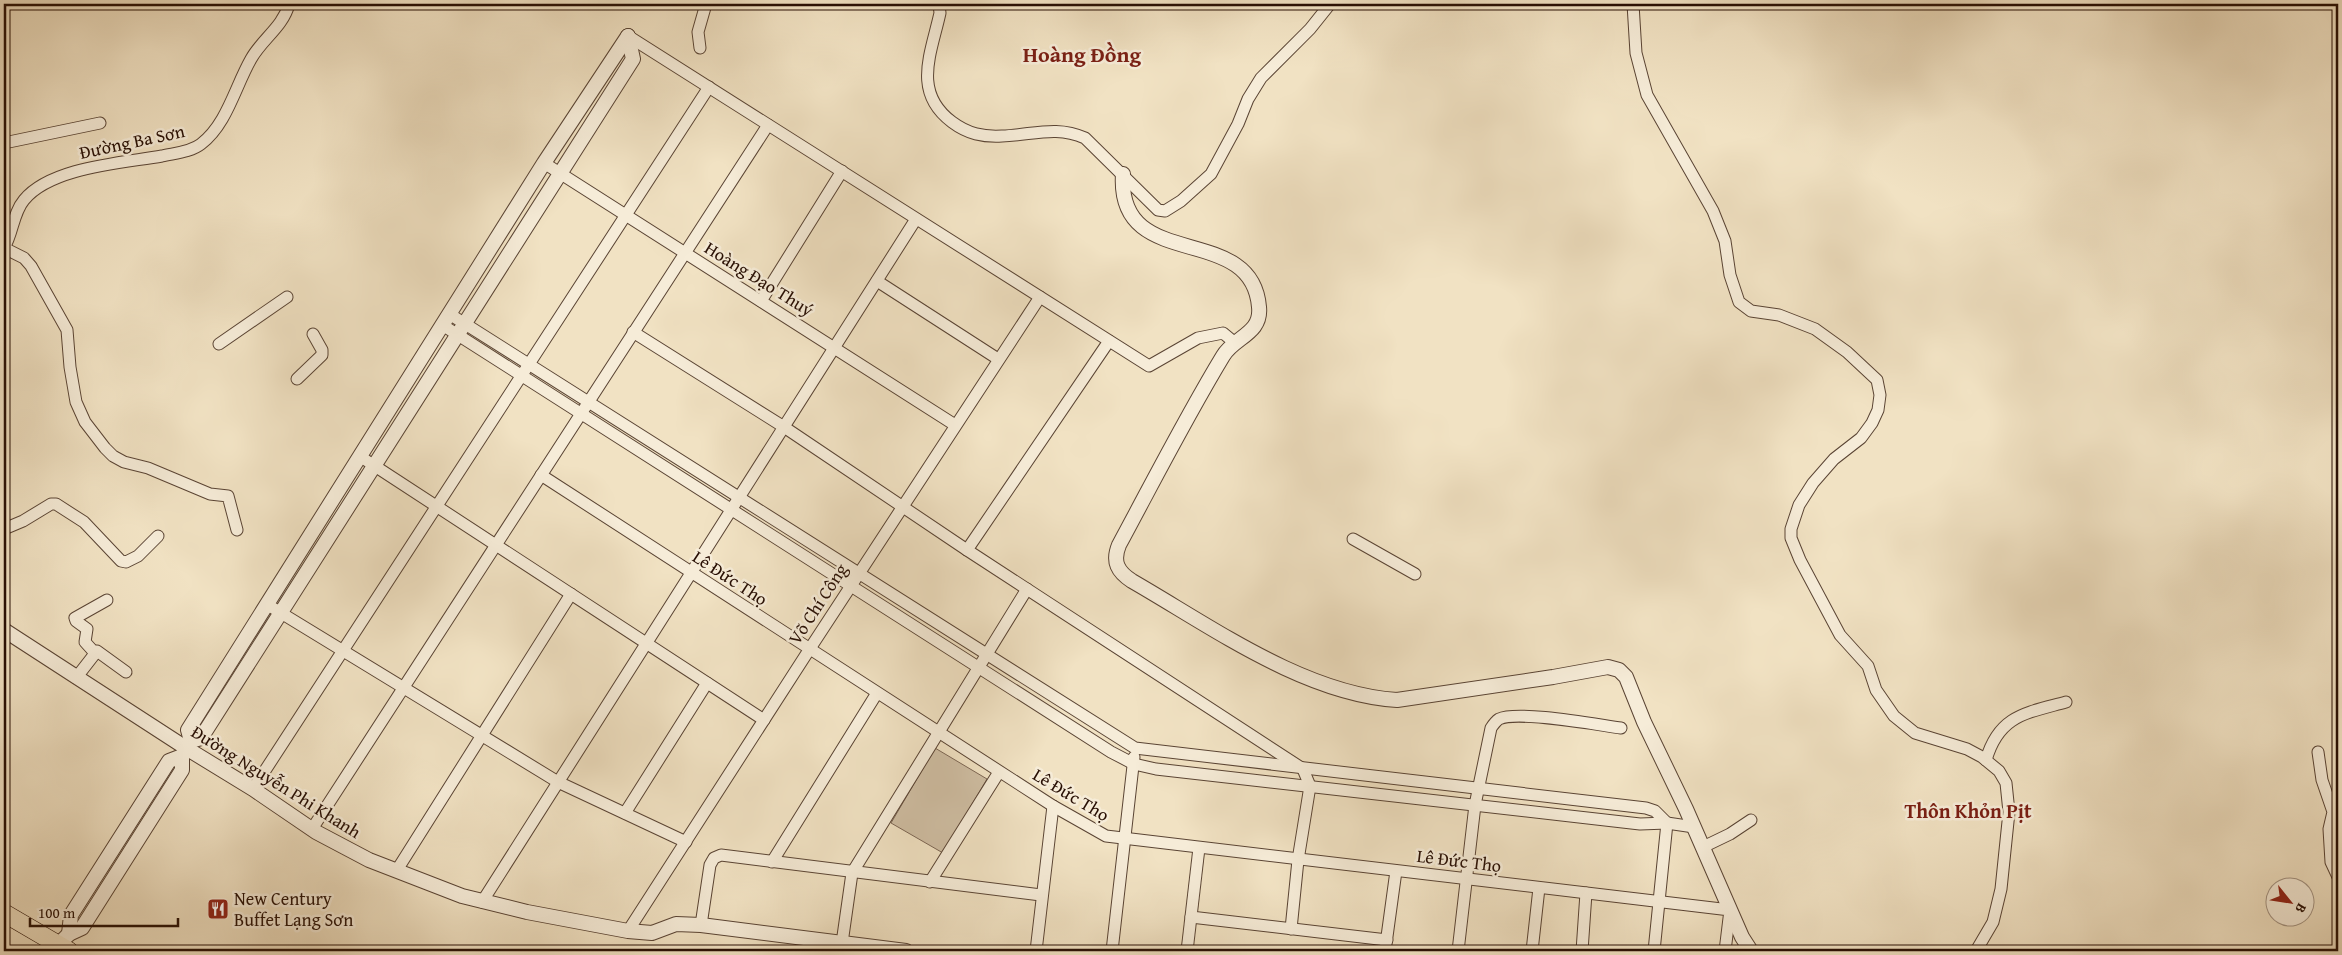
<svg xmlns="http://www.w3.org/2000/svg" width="2342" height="955" viewBox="0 0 2342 955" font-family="'Gentium Book Plus',serif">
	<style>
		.green { fill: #cfbea3; stroke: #7c6654 }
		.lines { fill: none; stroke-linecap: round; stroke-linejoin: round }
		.minor-casing { stroke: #5a4434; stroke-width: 13 }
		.tertiary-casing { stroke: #5a4434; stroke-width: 16 }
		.primary-casing { stroke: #280f04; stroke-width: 19 }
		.minor { stroke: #f6ecd8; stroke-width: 11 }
		.tertiary { stroke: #f6ecd8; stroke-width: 14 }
		.primary { stroke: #f1e2c3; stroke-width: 18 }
		.labels { text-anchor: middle; stroke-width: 5; stroke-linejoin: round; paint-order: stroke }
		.street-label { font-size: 18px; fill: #280f04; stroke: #f6ecd8 }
		.poi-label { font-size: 18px; fill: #280f04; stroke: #f6ecd8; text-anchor: start }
		.quarter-label { font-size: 20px; font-weight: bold; fill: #7a1f14; stroke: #f6ecd8 }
		.district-label { font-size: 22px; font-weight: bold; fill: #7a1f14; stroke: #f6ecd8 }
	</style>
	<rect width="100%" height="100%" fill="#f1e2c3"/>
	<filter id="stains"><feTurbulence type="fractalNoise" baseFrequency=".004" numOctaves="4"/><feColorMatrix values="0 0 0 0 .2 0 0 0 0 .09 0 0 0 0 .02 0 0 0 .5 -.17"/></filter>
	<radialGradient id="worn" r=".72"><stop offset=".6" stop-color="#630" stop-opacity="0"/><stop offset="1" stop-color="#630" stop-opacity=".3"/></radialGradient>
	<!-- green -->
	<polygon class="green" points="935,748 987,779 943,853 891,823"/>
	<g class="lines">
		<!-- minor casing -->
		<g class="minor-casing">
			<g id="minor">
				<path d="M939 4 940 13C931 54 912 92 952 122 968 134 983 137 1002 136 1033 135 1056 125 1085 138L1158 210 1165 211 1181 201 1211 174 1238 124 1248 99 1261 78 1310 29 1330 4"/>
				<polyline points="1633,4 1636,53 1647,95 1713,211 1725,241 1730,275 1739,302 1751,311 1779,315 1815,329 1847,352 1877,380 1880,395 1878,410 1872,423 1861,438 1834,459 1813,483 1799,505 1791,529 1791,538 1800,560 1840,635 1868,666 1876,690 1894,716 1915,733 1967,749 1982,757 1999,771 2006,783 2009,812 2001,889 1993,922 1976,951"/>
				<polyline points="4,5 7,4"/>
				<polyline points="628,36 1149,366 1198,338 1223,333 1235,343"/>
				<polyline points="700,48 698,32 706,4"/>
				<polyline points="4,143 100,123"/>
				<polyline points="544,163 955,425"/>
				<path d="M4 248C13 233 13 213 24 200 51 167 123 163 162 156 175 153 191 152 201 144 227 124 235 87 251 59 262 39 283 27 289 4"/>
				<polyline points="4,248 24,258 31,266 67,330 70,367 76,402 85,422 105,448 113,456 124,462 148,468 210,494 228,496 237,530"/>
				<polyline points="877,281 998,359"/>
				<polyline points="761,301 842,171"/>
				<polyline points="451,315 1135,748 1646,808 1655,811 1667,823"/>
				<polyline points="444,326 1111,752 1134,764 1156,769 1640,824 1667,823 1694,827"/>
				<polyline points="633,332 784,427 967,550 1303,769 1310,786 1298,860 1291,929"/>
				<polyline points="219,344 287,297"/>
				<polyline points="297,379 322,355 322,350 313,334"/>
				<polyline points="361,457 764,720"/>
				<polyline points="541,475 1053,806 1106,836 1730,910 1725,951"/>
				<polyline points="4,529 23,521 51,504 56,504 84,522 121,561 126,562 138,556 158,536"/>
				<polyline points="1353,539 1415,574"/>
				<polyline points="967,550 1109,341"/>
				<polyline points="268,605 558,782 686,842"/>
				<polyline points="94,652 85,642 87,629 76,621 75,618 107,600"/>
				<polyline points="76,678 97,651 126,672"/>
				<polyline points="2318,752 2322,780 2333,812 2329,829 2331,862 2338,877"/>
				<path d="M1986 760C1999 715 2026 713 2066 702"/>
				<polyline points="253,789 709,87"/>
				<polyline points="625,813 707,683"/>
				<polyline points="312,829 768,125"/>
				<polyline points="1703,847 1730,834 1751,820"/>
				<polyline points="772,862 877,693"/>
				<polyline points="397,870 571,594"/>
				<polyline points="930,882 999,772"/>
				<polyline points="482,902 916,219"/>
				<polyline points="1191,917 1387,940"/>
				<polyline points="701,925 710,865 714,858 721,855 1041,895"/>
				<polyline points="628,931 809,650 1040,297"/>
				<polyline points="842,943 852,873 1027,589"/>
				<polyline points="1036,951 1053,806"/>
				<polyline points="1112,951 1134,757"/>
				<polyline points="1187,951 1199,848"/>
				<polyline points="1385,951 1396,871"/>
				<path d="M1458 951 1475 805 1491 728C1493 725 1496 721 1499 719 1518 710 1598 725 1621 728"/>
				<polyline points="1532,951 1539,888"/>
				<polyline points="1582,951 1586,893"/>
				<polyline points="1654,951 1667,823"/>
			</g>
		</g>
		<!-- tertiary casing -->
		<g class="tertiary-casing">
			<g id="tertiary">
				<path d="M1123 174C1116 275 1252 220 1259 307 1262 334 1234 337 1223 356 1186 417 1153 482 1119 545 1112 562 1118 572 1132 581 1212 627 1304 694 1397 700L1553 677 1608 667 1619 670 1626 677 1644 722 1686 809 1742 937 1751 951"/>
				<polyline points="4,630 186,748 253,789 316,832 369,860 462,896 527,912 628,931 652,933 676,924 701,925 906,951"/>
				<polyline points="191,741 188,730 544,163 628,36"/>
				<polyline points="69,934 71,915 169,761 182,756"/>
				<polyline points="52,951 69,934 82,928 182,770 182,756 191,741 201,738 633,59 628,36"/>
			</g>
		</g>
		<!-- primary casing -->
		<g class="primary-casing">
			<polyline id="primary" points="4,913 69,951"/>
		</g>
		<!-- minor -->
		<use href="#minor" class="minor"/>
		<!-- tertiary -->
		<use href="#tertiary" class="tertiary"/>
		<!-- primary -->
		<use href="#primary" class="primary"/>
	</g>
	<!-- icons -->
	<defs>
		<g id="restaurant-square" transform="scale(1.125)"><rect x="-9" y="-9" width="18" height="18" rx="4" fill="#8f2418" stroke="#f6ecd8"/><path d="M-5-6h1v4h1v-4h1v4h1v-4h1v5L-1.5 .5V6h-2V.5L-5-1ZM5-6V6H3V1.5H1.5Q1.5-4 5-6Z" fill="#fff"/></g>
	</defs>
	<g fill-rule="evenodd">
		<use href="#restaurant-square" x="218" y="909"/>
	</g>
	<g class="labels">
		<!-- street labels -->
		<g class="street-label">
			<text transform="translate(132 142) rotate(-12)" y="6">Đường Ba Sơn</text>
			<text transform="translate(759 279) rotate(32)" y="6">Hoàng Đạo Thuý</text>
			<text transform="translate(730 578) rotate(33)" y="6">Lê Đức Thọ</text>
			<text transform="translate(818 604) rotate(-57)" y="6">Võ Chí Công</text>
			<text transform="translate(276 782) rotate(32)" y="6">Đường Nguyễn Phi Khanh</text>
			<text transform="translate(1071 795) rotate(31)" y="6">Lê Đức Thọ</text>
			<text transform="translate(1459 861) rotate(7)" y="6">Lê Đức Thọ</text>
		</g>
		<!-- poi labels -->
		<g class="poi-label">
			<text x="234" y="905">New Century<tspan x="234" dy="21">Buffet Lạng Sơn</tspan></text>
		</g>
		<!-- quarter labels -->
		<g class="quarter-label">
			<text x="1968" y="818">Thôn Khỏn Pịt</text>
		</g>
		<!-- district labels -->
		<g class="district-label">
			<text x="1082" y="62">Hoàng Đồng</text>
		</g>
	</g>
	<!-- margin -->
	<rect width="2342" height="955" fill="none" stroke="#f1e2c3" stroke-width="20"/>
	<rect x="5" y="5" width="2332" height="945" fill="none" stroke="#280f04" stroke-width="2.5"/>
	<rect x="10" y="10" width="2322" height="935" fill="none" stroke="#280f04"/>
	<!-- north arrow -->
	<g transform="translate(2290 902) rotate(120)"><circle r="24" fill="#f6ecd8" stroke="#a49483"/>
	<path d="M0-4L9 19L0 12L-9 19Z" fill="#8f2418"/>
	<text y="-8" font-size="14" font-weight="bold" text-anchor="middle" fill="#280f04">B</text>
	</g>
	<!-- scale -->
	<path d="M30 918v8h148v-8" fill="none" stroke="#280f04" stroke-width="2.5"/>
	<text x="38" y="918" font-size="15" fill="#280f04" stroke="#f6ecd8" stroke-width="4" paint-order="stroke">100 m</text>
	<rect width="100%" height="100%" filter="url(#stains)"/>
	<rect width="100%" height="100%" fill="url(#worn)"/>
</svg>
